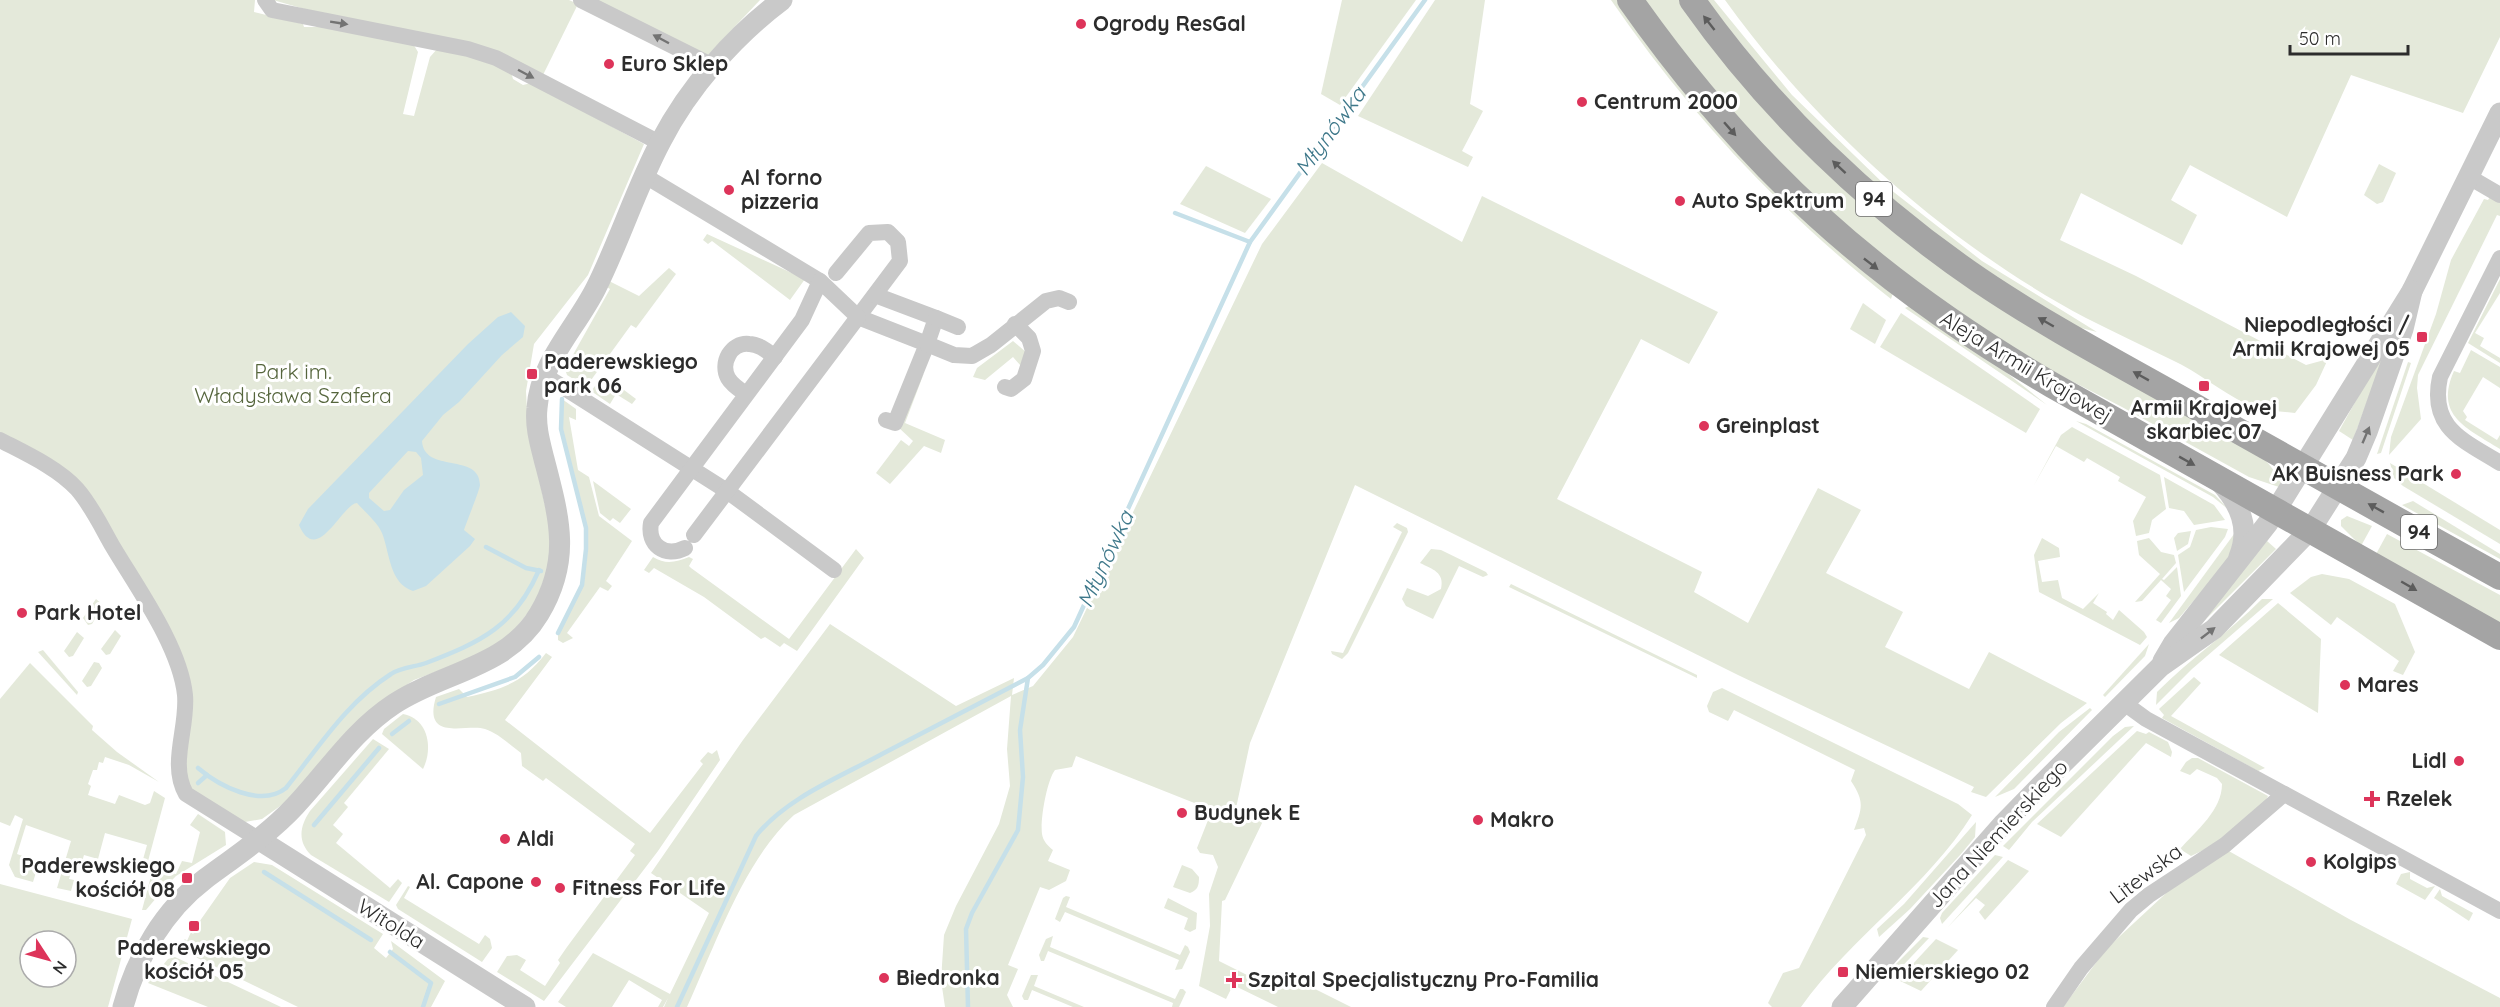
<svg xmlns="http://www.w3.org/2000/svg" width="2500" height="1007" viewBox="0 0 2500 1007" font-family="Quicksand,sans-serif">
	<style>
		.green { fill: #e4e9da; fill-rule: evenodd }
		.water { fill: #c6e0e9; fill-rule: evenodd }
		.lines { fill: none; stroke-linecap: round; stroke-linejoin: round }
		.stream { stroke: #c6e0e9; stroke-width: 4.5 }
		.minor { stroke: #c9c9c9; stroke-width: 16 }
		.tertiary { stroke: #c9c9c9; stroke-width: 21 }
		.primary { stroke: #a4a4a4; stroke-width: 26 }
		.oneway { fill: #737373 }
		.oneway2 { fill: #5c5c5c }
		.poi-dot { fill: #dd345a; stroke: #fff; stroke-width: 2 }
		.labels { text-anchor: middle; stroke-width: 6; stroke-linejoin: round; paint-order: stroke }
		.shield { fill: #fff; stroke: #6b6b6b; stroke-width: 1.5 }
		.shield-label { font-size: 20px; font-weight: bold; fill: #2c2c2c }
		.poi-label { font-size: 21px; font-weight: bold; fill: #2c2c2c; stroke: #fff; text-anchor: start }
		.street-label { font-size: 21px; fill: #2c2c2c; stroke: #fff }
		.park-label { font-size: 21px; fill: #55653c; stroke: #fff }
		.water-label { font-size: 22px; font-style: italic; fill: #3e788a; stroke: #fff }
	</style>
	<rect width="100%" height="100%" fill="#fff"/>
	<!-- green -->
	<g class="green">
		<polygon points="0,0 255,0 254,12 303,24 304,27 324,27 412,42 418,52 403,114 414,116 430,57 438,48 464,53 511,72 513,79 523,85 531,83 644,144 588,275 534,344 526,391 528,432 549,522 551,560 535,604 511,634 475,657 414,680 390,696 283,804 262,819 245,822 194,792 185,778 191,701 99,512 0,432"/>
		<polygon points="273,0 569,0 578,4 542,77"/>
		<polygon points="593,0 760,0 707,56"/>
		<polygon points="1342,0 1416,0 1340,105 1321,94"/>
		<polygon points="1435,0 1485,0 1470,104 1483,111 1462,151 1473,157 1468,167 1358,116"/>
		<path d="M1611 0H1619L1893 293 1891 299C1782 213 1690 115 1611 0Z"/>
		<polygon points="1640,0 1680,0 1827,170 2255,451 2268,463 2282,481 2279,487 2249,477 2122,407 2019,354 1920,291 1760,150"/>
		<polygon points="1705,0 1714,0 1792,95 1886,186 1982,261 2097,332 2073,326 1970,262 1880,192 1795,109"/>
		<path d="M1725 0H2500V37L2463 113 2351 75 2287 217 2190 165 2171 200 2197 215 2182 245 2081 193 2060 240 2136 276 2306 365 2328 359 2316 385 2295 413C2280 411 2259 411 2246 404 2220 391 2198 372 2172 360 2143 346 2114 332 2086 318 1947 244 1817 128 1725 0Z"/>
		<path d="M1322 163 1462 242 1482 196 1718 312 1689 364 1641 339 1557 499 1702 572 1694 592 1748 623 1818 488 1861 510 1826 573 1903 612 1885 647 1969 689 1989 652 2087 703 2061 723 1986 797 1971 792 1974 787 1738 675 1355 485 1250 743 1236 808 1263 821 1225 900 1222 901 1219 961 1269 986 1276 972 1283 973 1351 1007H1278L1233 985 1226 999 1199 986 1210 926 1209 894 1218 867 1213 855 1200 853 1197 848 1212 810 1076 756 1072 767 1055 770C1047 780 1040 820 1042 834 1043 841 1048 846 1053 850L1048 861 1070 870 1066 881 1049 890 1040 887 1008 965 1018 969 1007 995 1013 1007H945L941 980 944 935 956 906 999 824 1010 786 1007 749 1011 696 794 815C744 860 715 946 687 1007H664L668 998 663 1007H658L662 1000 629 980 612 1007H566L558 1002 593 953 670 994 709 913 651 873 743 740 830 624 956 706 1014 678 1012 695 1033 686 1073 637 1262 244Z"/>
		<polygon points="2379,164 2396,173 2383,202 2377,204 2364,195"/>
		<polygon points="1206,166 1271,199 1245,233 1180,204"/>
		<polygon points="2490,197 2500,203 2500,216 2497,215 2418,375 2417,388 2421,419 2389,455 2391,437 2436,314 2451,260 2484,199 2488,200"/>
		<polygon points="707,234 805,279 790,300 712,241 708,244 703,240"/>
		<polygon points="669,268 676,274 636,328 631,325 586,387 567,375 565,369 610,289 607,287 609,281 639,296"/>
		<polygon points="2500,279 2500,293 2475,333 2484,338 2480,346 2500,358 2500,363 2468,343"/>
		<polygon points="1863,303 1886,320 1875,344 1850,329"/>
		<polygon points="1909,306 1987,357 2047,405 1905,308"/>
		<polygon points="1901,313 2040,409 2026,433 1880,347"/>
		<polygon points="1013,341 1027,353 1021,366 1013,357 985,380 973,377 977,368"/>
		<polygon points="2384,350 2386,350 2353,440 2339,431"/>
		<path d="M2471 350 2500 367V388L2483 377 2463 411 2467 417 2465 420 2497 440 2500 435V449C2467 428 2434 416 2454 371L2460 373Z"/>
		<polygon points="2408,362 2411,363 2381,453 2377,454"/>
		<polygon points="924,373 905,423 945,440 941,453 924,446 890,484 876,473 901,440 909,446 913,441 897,426"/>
		<polygon points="604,375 636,399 632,404 616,394 610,404 591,391"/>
		<polygon points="562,399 576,409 576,420 569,417 578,470 589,477 599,516 632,541 606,581 612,586 608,591 600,587 567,633 573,638 563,643 558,640 558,633 582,585 586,549 586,528 561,429"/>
		<polygon points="2076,421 2086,424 2215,495 2229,510 2213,497"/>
		<polygon points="2072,427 2160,475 2166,509 2152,520 2149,533 2136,536 2133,521 2146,497 2118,481 2120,477 2087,458 2084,462 2056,446 2033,487 2061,435"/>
		<polygon points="2390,463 2500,530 2500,544 2403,486 2394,478"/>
		<polygon points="2164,477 2214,505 2225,520 2194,525 2184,511 2169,508"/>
		<polygon points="593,481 631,509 620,523 613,518 610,521 600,513"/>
		<polygon points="2413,501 2500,554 2500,559 2402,505"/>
		<polygon points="2347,516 2372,526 2361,546 2341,526 2341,520"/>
		<polygon points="1397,523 1407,528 1408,532 1348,653 1342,659 1332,654 1331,651 1343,653 1402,532 1393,527"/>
		<polygon points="2211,527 2228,529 2225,537 2184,592 2178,555 2190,547 2196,530"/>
		<polygon points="2237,530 2232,556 2179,618 2169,623"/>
		<polygon points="2191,531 2188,544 2177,551 2174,538 2178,533"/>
		<polygon points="2387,534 2500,595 2500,625 2375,556"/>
		<polygon points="2042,538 2059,548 2060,557 2038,561 2042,582 2058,580 2062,598 2083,609 2099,593 2093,603 2107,612 2106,614 2113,620 2119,610 2144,632 2147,637 2140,645 2039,592 2034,555"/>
		<polygon points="2149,538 2161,552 2174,555 2176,563 2162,579 2164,580 2177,567 2181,596 2161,623 2156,620 2171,600 2166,596 2171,589 2161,580 2142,601 2135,602 2160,574 2139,555 2137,541"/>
		<polygon points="2267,541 2276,549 2200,625 2197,623"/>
		<path d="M856 549 864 558 797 651 784 643 780 647 765 637 761 639 704 597 654 568 649 573 644 570 653 557C666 565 676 562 689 557L693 559 689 566 691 568 789 639Z"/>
		<path d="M1431 549 1441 550 1486 572 1488 575 1483 577 1459 566 1433 619 1406 606 1402 599 1407 588 1428 596 1441 589C1445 572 1432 569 1420 563Z"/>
		<polygon points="2322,574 2349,579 2395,604 2415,652 2403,675 2393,671 2399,661 2337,617 2331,625 2290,593 2311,577"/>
		<polygon points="1511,584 1697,675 1697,678 1509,587"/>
		<polygon points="96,599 103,605 92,624 88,625 83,618"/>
		<path d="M2262 599H2273L2192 669 2156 705 2157 692C2190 659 2228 633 2262 599Z"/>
		<polygon points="2278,603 2321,639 2318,713 2219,655"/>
		<polygon points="115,630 121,636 110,654 106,655 101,649"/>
		<polygon points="77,632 84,638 73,656 69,657 64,651"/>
		<polygon points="2149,644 2145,656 2105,697 2103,695"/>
		<polygon points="43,650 78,692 77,695 38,652"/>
		<path d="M546 653 552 657 505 720 650 833 703 764 700 761 708 752 712 754 717 750 720 760 658 851 544 1001 497 972 507 956 517 955 526 960 520 970 545 986 560 963 558 960 567 947 635 855 630 851 635 844 546 778 543 781 522 766 521 753C510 745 498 733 485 729 468 723 422 743 436 697L459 689 467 697C503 689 523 683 546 653Z"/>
		<polygon points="94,662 99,663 102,668 91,686 87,687 82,681"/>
		<polygon points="30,663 93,726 92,730 117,752 159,782 129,765 105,757 103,763 99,762 97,770 93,770 88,784 91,786 88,795 115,804 119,795 145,805 150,803 154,791 165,798 144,876 139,874 147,845 105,833 98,859 84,855 80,868 73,866 69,879 74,880 71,891 57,888 71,841 26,825 17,854 34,860 33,864 38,866 33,882 15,877 9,865 23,819 15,815 10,826 0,822 0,699"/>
		<polygon points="2194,677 2201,683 2171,716 2265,768 2258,771 2162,718 2164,715 2159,709"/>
		<path d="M1722 688 1958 804 1972 815C1928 886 1851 937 1801 1007H1772L1768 1003 1783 973 1799 968 1866 835 1864 828 1854 830C1862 808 1865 802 1851 781L1855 770 1734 710 1728 721 1709 712 1707 706 1713 692Z"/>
		<polygon points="2090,708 2092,710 2014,789 1995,797 2059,732"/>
		<path d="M403 714C429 719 433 749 423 769L382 734 384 729Z"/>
		<polygon points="2134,726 2032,822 2009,850 2003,846 2113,736 2125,727"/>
		<polygon points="2137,731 2146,734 2149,732 2168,742 2172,752 2171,757 2146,743 2061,837 2037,824"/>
		<path d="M373 739 389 749 344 803 348 807 333 825 343 834 336 843 390 888 398 879 402 883 389 902 311 855C297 841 300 826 310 811Z"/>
		<path d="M2192 758H2198L2268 796C2258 822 2216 845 2191 856L2180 849C2197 830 2222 810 2222 784L2217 778 2197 769 2190 775 2180 771 2186 762Z"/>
		<polygon points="198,814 225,832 226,845 176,876 161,891 159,890 155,895 157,897 146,910 142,910 155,861 163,863 165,871 176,874 182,861 192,863 200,832 190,825"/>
		<polygon points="1976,822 1975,837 1961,854 1910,909 1879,937 1877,929 1904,904"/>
		<polygon points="2227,850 2349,919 2500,998 2500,1007 2063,1007 2107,948 2176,884"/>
		<polygon points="1995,855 2003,857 1942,924 1940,918 1942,913"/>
		<polygon points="2008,860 2029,871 1985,920 1979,912 1985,905 1976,898 1947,928"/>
		<polygon points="254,862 272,865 383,934 374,948 386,958 393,949 391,941 445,981 431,1007 298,1007 177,948 185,939 187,941 191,932 193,934 199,927 197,925 230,878"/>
		<path d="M1182 865 1192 869 1199 877C1199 885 1198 890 1190 893L1173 887Z"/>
		<polygon points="2410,872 2410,879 2427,888 2435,886 2425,900 2396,884 2401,874"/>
		<path d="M0 884 132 919 108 1007H0ZM30 941H66V977H30Z"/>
		<polygon points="408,886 410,887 404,898 479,944 485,935 490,939 492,948 482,962 398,909 396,905"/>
		<polygon points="2440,889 2442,896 2473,913 2469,921 2434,898"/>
		<polygon points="1066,896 1070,897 1066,907 1180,955 1185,945 1188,947 1190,952 1182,969 1175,970 1179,960 1065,912 1060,922 1055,919 1063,898"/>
		<polygon points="1168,898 1197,913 1196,929 1190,932 1184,929 1188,918 1164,908"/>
		<polygon points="1053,936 1050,947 1175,999 1180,989 1183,989 1186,992 1179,1007 1172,1007 1173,1003 1048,951 1044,961 1041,961 1039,955 1046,939"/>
		<polygon points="1923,937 1929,938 1893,976 1894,966"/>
		<polygon points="1936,939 1958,950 1921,991 1898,980"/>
		<polygon points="175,957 281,1007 208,1007 148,983 168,959"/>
		<polygon points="1031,975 1038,975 1034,986 1084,1007 1073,1007 1032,990 1028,1000 1024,1000 1022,996"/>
	</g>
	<!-- water -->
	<path class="water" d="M511 312 525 326 523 337 502 355 459 402 443 415 422 441C424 474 480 452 480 485 480 489 467 521 464 530L475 539 470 546 426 586 413 591C389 583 390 553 382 533 378 523 365 512 357 503 342 504 317 567 299 525L308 509 468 344 498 317ZM408 451 416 452 421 458 423 475 404 490 390 510 384 511 369 498V493Z"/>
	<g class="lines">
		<!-- stream -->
		<g class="stream">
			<polyline points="1175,213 1250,242"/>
			<polyline points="486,547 526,568 541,571"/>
			<polyline points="558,633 582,585 586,549 586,528 561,429 562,399"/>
			<polyline points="439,704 515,677 539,657"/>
			<polyline points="392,734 409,721"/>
			<path d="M198 768C219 786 261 808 286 788 319 747 346 703 391 674 401 667 415 667 426 663 481 642 515 626 539 570"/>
			<polyline points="198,783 207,775"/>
			<polyline points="314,825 379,748"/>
			<polyline points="264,872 371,940"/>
			<polyline points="390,952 431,983 423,1007"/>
			<path d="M677 1007 756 836C786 798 840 777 882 754 931 729 979 703 1028 678L1043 665 1074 627 1250 242 1425 0"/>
			<polyline points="968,1007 966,929 972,913 1018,830 1023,777 1020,730 1028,678"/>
		</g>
		<!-- minor -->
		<g class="minor">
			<polyline points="265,0 272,10 468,49 496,58 660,143"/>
			<polyline points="581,0 713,66"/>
			<polyline points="645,176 820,281"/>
			<polyline points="2469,177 2500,195"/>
			<path d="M2500 258 2440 377C2429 428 2463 440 2500 463"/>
			<polyline points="836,273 869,233 888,232 898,242 900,261 858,317 927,344 895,423 886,420"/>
			<polyline points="875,295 936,318 927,344 954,355 972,356 991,345 1046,301 1059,298 1069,302"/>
			<polyline points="936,318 958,327"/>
			<polyline points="544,375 727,491 834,570"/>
			<polyline points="1005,387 1011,389 1024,379 1033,351 1029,338 1015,324"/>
			<path d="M746 394C740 390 732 385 728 378 720 363 731 342 749 344 759 344 767 351 775 357"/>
			<path d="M0 440C25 453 58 468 77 489 92 506 102 528 113 547 138 589 180 647 185 695 188 728 169 764 186 794L258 839"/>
			<path d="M685 548C665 558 647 545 651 523L802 320 820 281 858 317 694 535"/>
			<polyline points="2124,703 2146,719 2500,911"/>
			<polyline points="2054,1007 2081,968 2131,910 2149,895 2225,845 2284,794"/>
		</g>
		<!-- tertiary -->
		<g class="tertiary">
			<path d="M2220 482C2240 504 2251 528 2239 557"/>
			<polyline points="2163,661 2173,644 2268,523 2412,291 2500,113"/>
			<polyline points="258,839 525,1007"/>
			<path d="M123 1007C136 958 164 910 205 879 236 856 269 834 295 806 328 771 353 731 394 704 442 672 507 668 539 614 572 559 559 517 544 459 540 443 535 426 537 408 540 362 576 328 596 288 620 240 636 188 661 141 689 87 734 36 782 0"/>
			<polyline points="1842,1007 2004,823 2044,782 2160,667 2214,629 2311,529 2356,458 2367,432 2403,329 2412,291"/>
		</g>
		<!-- primary -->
		<g class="primary">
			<path d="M1630 0C1749 169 1874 281 2052 385L2500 637"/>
			<path d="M1692 0C1769 109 1869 205 1979 280 2050 328 2127 368 2201 410 2301 466 2400 522 2500 577"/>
		</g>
	</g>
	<!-- one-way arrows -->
	<defs><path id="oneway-solid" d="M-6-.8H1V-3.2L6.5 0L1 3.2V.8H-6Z" transform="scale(1.5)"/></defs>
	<g class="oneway">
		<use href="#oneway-solid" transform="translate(339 23) rotate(9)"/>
		<use href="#oneway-solid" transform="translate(661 39) rotate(-152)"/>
		<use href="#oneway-solid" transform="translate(526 74) rotate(28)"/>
		<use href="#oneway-solid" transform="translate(2366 435) rotate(-67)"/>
		<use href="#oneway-solid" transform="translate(2208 633) rotate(-38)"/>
	</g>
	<g class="oneway2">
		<use href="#oneway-solid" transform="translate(1709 23) rotate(-128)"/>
		<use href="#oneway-solid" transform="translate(1730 129) rotate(49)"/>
		<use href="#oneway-solid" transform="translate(1839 167) rotate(-137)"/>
		<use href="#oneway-solid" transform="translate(1871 264) rotate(38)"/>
		<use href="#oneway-solid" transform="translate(2046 322) rotate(-150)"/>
		<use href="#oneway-solid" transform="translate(2141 376) rotate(-151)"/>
		<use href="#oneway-solid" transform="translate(2187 461) rotate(29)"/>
		<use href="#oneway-solid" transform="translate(2376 508) rotate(-151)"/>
		<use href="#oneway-solid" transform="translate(2409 586) rotate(30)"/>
	</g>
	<!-- markers -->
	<g class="poi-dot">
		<circle cx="1081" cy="24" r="6"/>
		<circle cx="609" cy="64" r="6"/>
		<circle cx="1582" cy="102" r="6"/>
		<circle cx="729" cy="190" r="6"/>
		<circle cx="1680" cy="201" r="6"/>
		<rect x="2416" y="331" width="12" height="12" rx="3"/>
		<rect x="526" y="368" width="12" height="12" rx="3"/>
		<rect x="2198" y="380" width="12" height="12" rx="3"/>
		<circle cx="1704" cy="426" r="6"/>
		<circle cx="2456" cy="474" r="6"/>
		<circle cx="22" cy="613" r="6"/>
		<circle cx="2345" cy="685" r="6"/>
		<circle cx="2459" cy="761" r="6"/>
		<path d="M2369 790h6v6h6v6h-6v6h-6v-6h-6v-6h6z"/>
		<circle cx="1182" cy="813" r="6"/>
		<circle cx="1478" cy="820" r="6"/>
		<circle cx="505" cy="839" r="6"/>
		<circle cx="2311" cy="862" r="6"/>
		<rect x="181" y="872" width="12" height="12" rx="3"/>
		<circle cx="536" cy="882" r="6"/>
		<circle cx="560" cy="888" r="6"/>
		<rect x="188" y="920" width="12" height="12" rx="3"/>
		<rect x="1837" y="966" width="12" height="12" rx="3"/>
		<circle cx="884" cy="978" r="6"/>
		<path d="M1231 971h6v6h6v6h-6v6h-6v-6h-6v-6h6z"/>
	</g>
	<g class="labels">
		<!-- shield labels -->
		<g class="shield">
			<rect x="1856" y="182" width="36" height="34" rx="4.5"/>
			<rect x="2401" y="515" width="36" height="34" rx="4.5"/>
		</g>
		<g class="shield-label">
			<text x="1874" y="206">94</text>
			<text x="2419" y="539">94</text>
		</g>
		<!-- poi labels -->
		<g class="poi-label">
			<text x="1093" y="31">Ogrody ResGal</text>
			<text x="621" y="71">Euro Sklep</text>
			<text x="1594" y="109">Centrum 2000</text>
			<text x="741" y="185">Al forno<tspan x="741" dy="24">pizzeria</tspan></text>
			<text x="1692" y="208">Auto Spektrum</text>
			<text x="2410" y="332" text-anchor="end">Niepodległości /<tspan x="2410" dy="24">Armii Krajowej 05</tspan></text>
			<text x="544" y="369">Paderewskiego<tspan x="544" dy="24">park 06</tspan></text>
			<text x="2204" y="415" text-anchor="middle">Armii Krajowej<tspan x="2204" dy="24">skarbiec 07</tspan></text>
			<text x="1716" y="433">Greinplast</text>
			<text x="2444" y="481" text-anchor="end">AK Buisness Park</text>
			<text x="34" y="620">Park Hotel</text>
			<text x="2357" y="692">Mares</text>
			<text x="2447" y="768" text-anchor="end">Lidl</text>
			<text x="2386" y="806">Rzelek</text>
			<text x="1194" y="820">Budynek E</text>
			<text x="1490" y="827">Makro</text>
			<text x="517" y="846">Aldi</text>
			<text x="2323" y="869">Kolgips</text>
			<text x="175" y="873" text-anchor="end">Paderewskiego<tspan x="175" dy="24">kościół 08</tspan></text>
			<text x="524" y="889" text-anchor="end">Al. Capone</text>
			<text x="572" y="895">Fitness For Life</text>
			<text x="194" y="955" text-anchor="middle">Paderewskiego<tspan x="194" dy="24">kościół 05</tspan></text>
			<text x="1855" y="979">Niemierskiego 02</text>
			<text x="896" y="985">Biedronka</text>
			<text x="1248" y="987">Szpital Specjalistyczny Pro-Familia</text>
		</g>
		<!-- street labels -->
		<g class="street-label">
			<text transform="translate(2026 367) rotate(31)" y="7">Aleja Armii Krajowej</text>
			<text transform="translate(1998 834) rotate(-47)" y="7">Jana Niemierskiego</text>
			<text transform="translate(2146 874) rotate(-37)" y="7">Litewska</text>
			<text transform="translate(391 924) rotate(32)" y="7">Witolda</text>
		</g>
		<!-- park labels -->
		<g class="park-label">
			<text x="293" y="379">Park im.<tspan x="293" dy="24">Władysława Szafera</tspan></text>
		</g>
		<!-- water labels -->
		<g class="water-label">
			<text transform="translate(1330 131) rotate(-54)" y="8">Młynówka</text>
			<text transform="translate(1105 559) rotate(-65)" y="8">Młynówka</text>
		</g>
	</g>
	<!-- north arrow -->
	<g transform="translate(48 959) rotate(126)"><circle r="28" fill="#ffffff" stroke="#ababab" stroke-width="1.5"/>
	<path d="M0-4.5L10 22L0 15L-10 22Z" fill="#dd345a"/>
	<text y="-9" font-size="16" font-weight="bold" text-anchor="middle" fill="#2c2c2c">N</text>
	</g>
	<!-- scale -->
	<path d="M2290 45v9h118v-9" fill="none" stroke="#2c2c2c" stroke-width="3"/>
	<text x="2299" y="45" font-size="18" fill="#2c2c2c" stroke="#ffffff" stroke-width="4.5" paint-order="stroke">50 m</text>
</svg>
